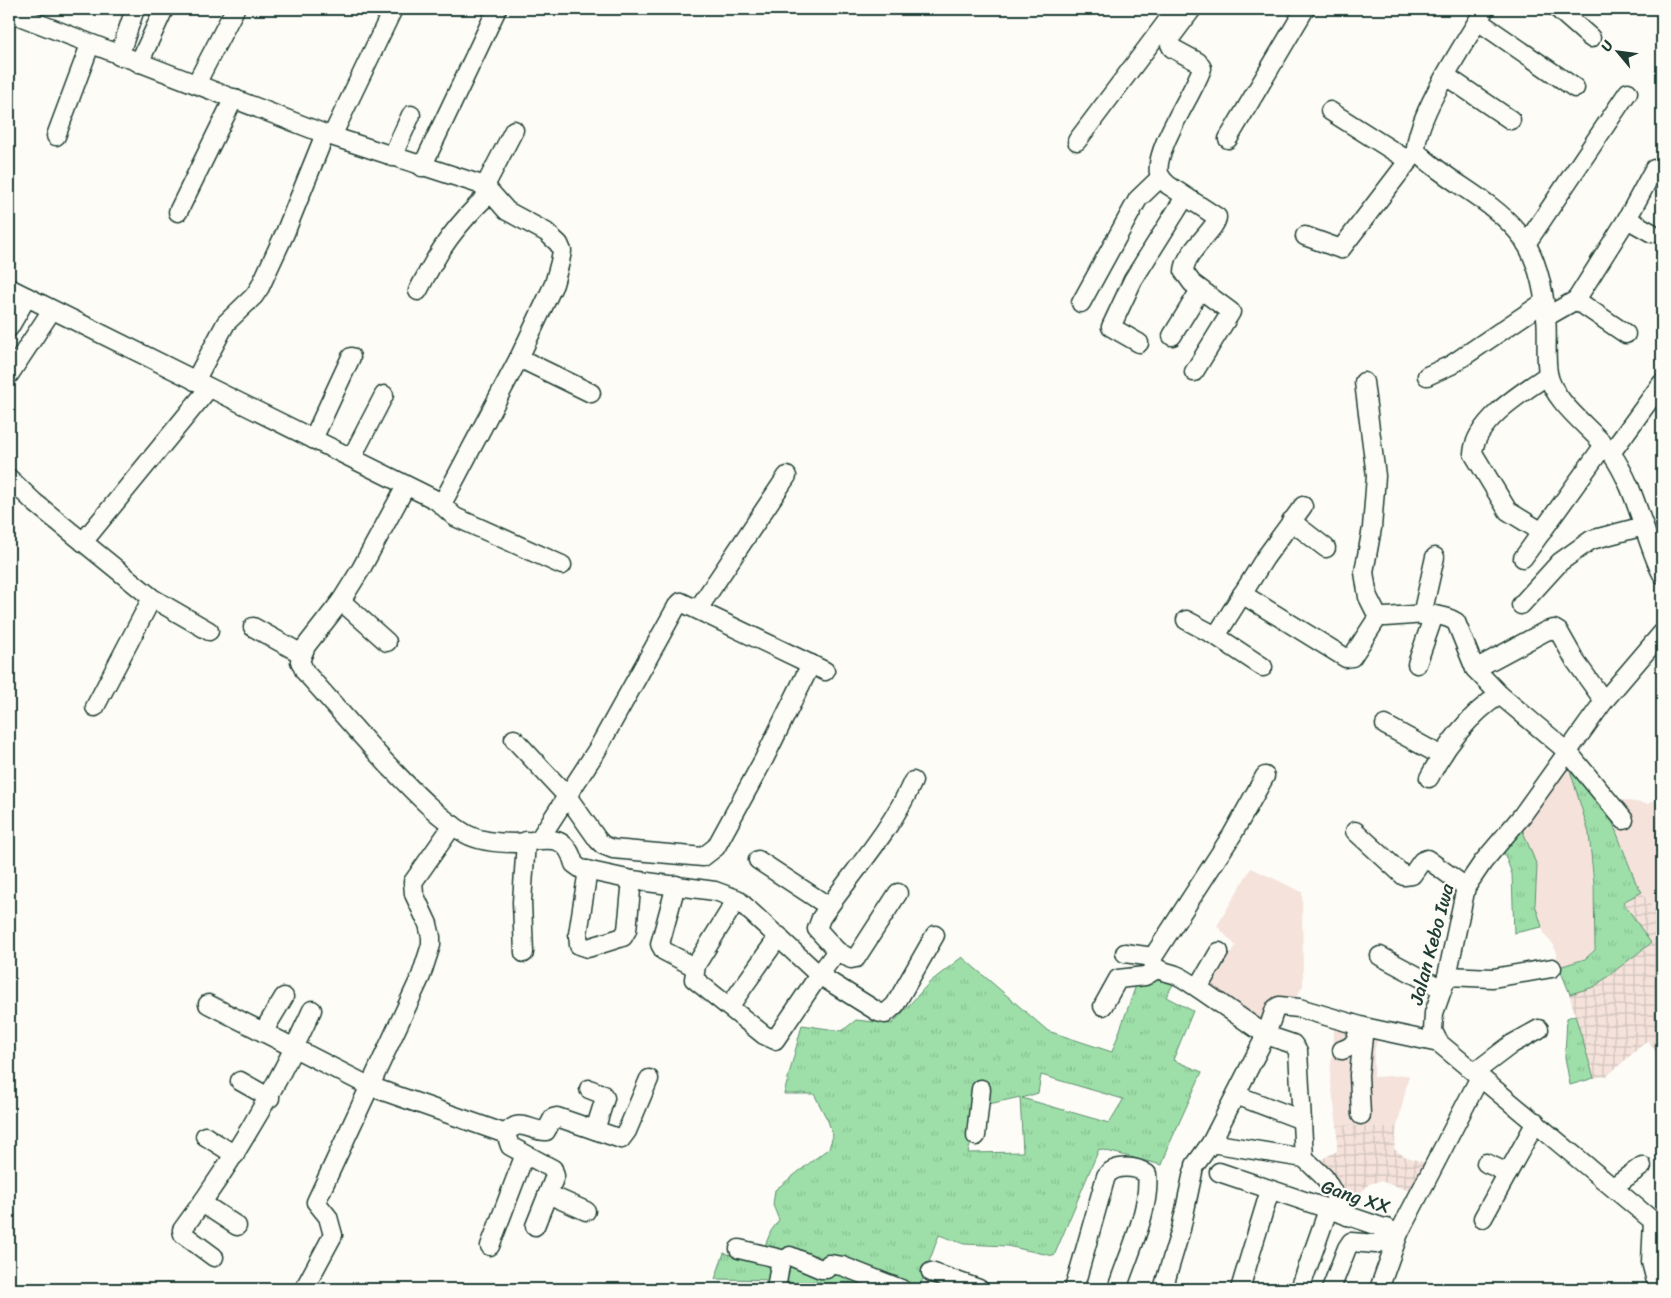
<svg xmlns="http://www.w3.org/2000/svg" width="1671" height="1298" viewBox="0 0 1671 1298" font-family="Sriracha,sans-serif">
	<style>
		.built { fill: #f4e2db }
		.industrial { fill: url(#industrial-grid) }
		.grass { fill: url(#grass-tufts); stroke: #5e8e6e; fill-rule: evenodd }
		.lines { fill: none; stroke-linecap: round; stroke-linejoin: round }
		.minor-casing { stroke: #1f3d34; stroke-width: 21 }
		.minor { stroke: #fdfcf7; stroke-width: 18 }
		.labels { text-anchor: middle; stroke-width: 4.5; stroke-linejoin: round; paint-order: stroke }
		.street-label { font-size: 19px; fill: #1f3d34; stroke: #fdfcf7 }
	</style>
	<defs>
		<pattern id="industrial-grid" width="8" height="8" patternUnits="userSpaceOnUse" patternTransform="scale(1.25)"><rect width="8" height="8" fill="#f4e2db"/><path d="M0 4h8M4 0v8" fill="none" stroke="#d1c3bd"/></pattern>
		<pattern id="grass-tufts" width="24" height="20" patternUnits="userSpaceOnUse" patternTransform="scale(1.25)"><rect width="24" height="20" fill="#9edfa9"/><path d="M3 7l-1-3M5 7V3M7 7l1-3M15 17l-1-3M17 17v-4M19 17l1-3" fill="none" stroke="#88c092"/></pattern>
	</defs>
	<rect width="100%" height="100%" fill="#fdfcf7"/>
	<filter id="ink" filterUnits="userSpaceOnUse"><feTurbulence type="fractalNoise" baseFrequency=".02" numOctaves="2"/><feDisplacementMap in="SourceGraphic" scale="10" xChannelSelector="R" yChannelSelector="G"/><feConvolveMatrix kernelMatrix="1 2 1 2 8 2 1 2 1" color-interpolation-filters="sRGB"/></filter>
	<g filter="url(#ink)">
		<!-- built -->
		<g class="built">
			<polygon points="1563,762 1570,770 1589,833 1595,916 1594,950 1585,959 1559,967 1554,945 1545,936 1535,904 1537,866 1520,824"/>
			<polygon points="1660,798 1662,801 1662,922 1636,883 1609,813 1622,800 1648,804"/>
			<polygon points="1251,868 1302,892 1303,986 1274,1034 1203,989 1236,946 1217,926"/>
			<polygon points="1335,1021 1379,1029 1374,1054 1374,1077 1409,1075 1397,1127 1337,1125 1330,1076"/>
		</g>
		<!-- industrial -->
		<g class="industrial">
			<polygon points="1642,892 1662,922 1662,1061 1648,1040 1607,1076 1594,1078 1569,994 1594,987 1651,943 1623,902"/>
			<polygon points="1337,1125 1397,1127 1394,1149 1404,1156 1442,1168 1425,1196 1380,1181 1369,1184 1346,1208 1322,1159 1337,1151"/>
		</g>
		<!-- grass -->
		<g class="grass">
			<polygon points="1570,770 1609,813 1636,883 1642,892 1623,902 1651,943 1594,987 1570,994 1559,967 1585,959 1595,950 1594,885 1589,833"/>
			<polygon points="1520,824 1537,866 1535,904 1542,927 1514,933 1512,874 1502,847"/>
			<path d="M962 957 1048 1031 1112 1052 1139 977 1176 979 1166 997 1193 1011 1173 1060 1202 1072 1169 1145 1162 1165 1099 1149 1054 1256 1007 1246 964 1244 939 1235 919 1289H776L778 1280 715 1279 724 1253 746 1260 762 1253 771 1231 779 1220 773 1205 775 1190 829 1148 833 1136 828 1121 814 1094H784L802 1025 842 1031 856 1020 892 1024 930 982ZM1041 1075 1123 1099V1100L1109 1123 1022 1098 1038 1093ZM1020 1097 1023 1152 968 1153 980 1106Z"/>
			<polygon points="1575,1015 1594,1078 1570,1085 1565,1057 1567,1018"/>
		</g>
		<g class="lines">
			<!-- minor casing -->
			<g class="minor-casing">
				<g id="minor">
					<path d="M1192 9 1171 37 1170 44 1172 48 1198 62 1202 68C1194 93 1154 149 1159 173 1160 178 1164 181 1168 185L1217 217C1217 229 1184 252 1184 272L1192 283 1231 312 1194 372"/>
					<path d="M1485 9C1466 41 1415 117 1416 151 1446 181 1489 198 1517 231 1536 252 1544 289 1546 316 1548 335 1545 354 1548 373 1553 403 1593 429 1611 453 1637 489 1643 535 1662 574"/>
					<polyline points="1558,9 1591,38"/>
					<polyline points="9,12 325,134 485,186 507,211 546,232 559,244 562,251 560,262 554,284 519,358 442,504"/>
					<polyline points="1478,21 1575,88"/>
					<polyline points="119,56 135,9"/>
					<polyline points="139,63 164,9"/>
					<polyline points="1446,76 1511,120"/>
					<polyline points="196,84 235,9"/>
					<polyline points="1330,111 1409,161"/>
					<polyline points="56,136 90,45"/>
					<polyline points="332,136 393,9"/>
					<polyline points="1228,139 1305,9"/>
					<polyline points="1077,141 1174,12 1184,19"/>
					<polyline points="392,157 411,115"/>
					<polyline points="422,167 497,9"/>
					<polyline points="485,186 514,130"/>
					<polyline points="178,212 234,98"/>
					<polyline points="1627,219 1652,233"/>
					<polyline points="1305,236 1341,249 1416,151"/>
					<polyline points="1526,244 1628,92"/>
					<polyline points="9,288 436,500 455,517 562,565"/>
					<path d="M418 291C440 248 455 226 490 193"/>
					<polyline points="1576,300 1626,334"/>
					<polyline points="1081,303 1138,199 1161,177"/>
					<polyline points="1546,317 1576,300 1627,219 1654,169"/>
					<polyline points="9,328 27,297"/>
					<polyline points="1172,336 1200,290"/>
					<polyline points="1139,343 1111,327 1133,280 1185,197"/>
					<polyline points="519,358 591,393"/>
					<polyline points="9,375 52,310"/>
					<polyline points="1427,376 1451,365 1544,302"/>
					<polyline points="195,381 226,323 254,296 260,287 285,233 325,134"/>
					<polyline points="1364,382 1376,476 1372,528 1364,572 1368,597 1378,617"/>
					<polyline points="313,439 351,357"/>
					<polyline points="1611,453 1662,383"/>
					<polyline points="352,457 384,395"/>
					<polyline points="9,478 34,502 152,598 209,631"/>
					<path d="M406 486 361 569 341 601 306 646 300 661 305 672C333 703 360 735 389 766 412 790 437 817 466 834 479 841 500 843 515 843 540 842 565 828 574 864L581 869 632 880 715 891 737 899 819 975 775 1040 764 1035 694 979 696 965 737 899"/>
					<polyline points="1291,521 1326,548"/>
					<path d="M1542 532 1508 511 1473 453C1476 420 1523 392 1548 375"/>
					<polyline points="83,542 209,388"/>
					<polyline points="1523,558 1604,445"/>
					<polyline points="1242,594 1346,658 1352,657 1378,617"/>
					<polyline points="341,601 387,642"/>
					<polyline points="1521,605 1560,562 1591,540 1644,526"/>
					<polyline points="698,609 787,476"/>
					<polyline points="1422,615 1435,557"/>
					<path d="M1378 617C1402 618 1435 608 1456 622L1475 669 1500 695 1568 752 1624 820"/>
					<polyline points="1186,620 1216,636"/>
					<polyline points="253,627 302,654"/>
					<polyline points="1417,664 1434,615"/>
					<polyline points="1263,667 1216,636 1265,558 1303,506"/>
					<polyline points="1475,669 1546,631 1554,629 1559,632 1576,662 1604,701"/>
					<polyline points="95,707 152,598"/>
					<polyline points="1385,725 1440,755"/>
					<polyline points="514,739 567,796 598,840 603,845 613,849 703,857 716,847 764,759 811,664"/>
					<path d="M1429 778C1445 747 1470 713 1500 695"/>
					<path d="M913 781C890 833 852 872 821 918L817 929 837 951 819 975 878 1012 885 1014 895 1005 935 935"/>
					<polyline points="1355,831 1404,876 1412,875 1422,861 1427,859 1466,887"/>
					<polyline points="540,838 597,750 677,606 681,602 825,671"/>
					<polyline points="758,860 828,906"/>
					<polyline points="588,870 578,934 579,945 588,948 623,937 627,930 632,880"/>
					<polyline points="676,885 660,944 664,951 691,965 696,965"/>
					<polyline points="837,951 851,959 856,958 898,893"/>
					<polyline points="1219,952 1198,988 1266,1035 1293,1044 1298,1051 1304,1158"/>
					<polyline points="524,953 522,902 526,841"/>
					<polyline points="1125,953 1153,957"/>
					<polyline points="1380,956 1442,989"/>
					<polyline points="1447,976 1493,978 1552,968"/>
					<path d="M1198 988C1191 984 1184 978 1176 975 1167 971 1151 972 1153 957L1232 835 1265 776"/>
					<polyline points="208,1004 369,1086 506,1134 510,1146 553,1169 555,1176 535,1226"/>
					<polyline points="1103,1006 1118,979 1145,976 1157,969"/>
					<polyline points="729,1007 779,936"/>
					<polyline points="263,1032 284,997"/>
					<path d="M1342 1050C1354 1047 1357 1039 1359 1028"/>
					<polyline points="1475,1072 1512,1044 1539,1029"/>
					<polyline points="240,1081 270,1098"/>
					<polyline points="589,1089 602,1094 605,1098 595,1130"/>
					<polyline points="1236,1095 1302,1120"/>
					<polyline points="1361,1115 1359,1075 1364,1027"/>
					<path d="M506 1134C519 1116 531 1132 546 1131L553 1118 557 1117 621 1139 627 1131 649 1079"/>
					<polyline points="205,1136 235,1155"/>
					<polyline points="976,1136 981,1089"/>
					<polyline points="1211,1143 1266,1035 1275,1009 1279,1006 1299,1008 1364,1027 1439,1043"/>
					<polyline points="1486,1163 1508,1173"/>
					<polyline points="1195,1165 1211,1143 1304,1158 1324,1177 1347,1216"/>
					<polyline points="1219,1172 1399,1233 1480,1077"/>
					<polyline points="1613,1187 1642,1166"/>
					<polyline points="548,1194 586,1211"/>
					<polyline points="202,1203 237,1226"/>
					<polyline points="1483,1218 1536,1122"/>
					<polyline points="490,1246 525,1154"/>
					<polyline points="739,1249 781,1259 776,1289"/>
					<polyline points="790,1256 821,1269 826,1269 829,1264 842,1266 901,1289"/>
					<path d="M214 1257 183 1234 182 1230C234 1161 276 1089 312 1010"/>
					<polyline points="931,1272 979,1289"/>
					<polyline points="304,1289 333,1235 328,1217 316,1202 421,976 431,945 431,937 428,924 414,894 413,882 453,825"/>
					<path d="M1074 1289 1106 1176C1115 1164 1136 1166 1147 1174 1151 1209 1128 1255 1117 1289"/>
					<polyline points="1163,1289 1181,1229 1193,1172"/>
					<polyline points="1240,1289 1270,1190"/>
					<polyline points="1300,1289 1328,1210"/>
					<polyline points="1331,1289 1347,1248 1351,1242 1376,1244 1381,1242 1387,1228"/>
					<polyline points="1379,1289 1399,1233"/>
					<polyline points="1658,1289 1651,1262 1653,1221 1439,1043 1433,1031 1434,1013 1447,976 1466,887 1483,862 1521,817 1604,701 1662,633"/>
				</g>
			</g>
			<!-- minor -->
			<use href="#minor" class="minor"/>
		</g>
	</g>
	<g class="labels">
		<!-- street labels -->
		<g class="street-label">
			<text transform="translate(1431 944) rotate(-75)" y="7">Jalan Kebo Iwa</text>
			<text transform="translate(1356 1196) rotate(18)" y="7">Gang XX</text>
		</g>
	</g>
	<!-- margin -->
	<rect width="1671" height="1298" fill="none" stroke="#fdfcf7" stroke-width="30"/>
	<rect x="15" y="15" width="1641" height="1268" fill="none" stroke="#1f3d34" stroke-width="2" filter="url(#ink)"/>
	<!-- north arrow -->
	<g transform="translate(1618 52) rotate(299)" stroke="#fdfcf7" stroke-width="4" paint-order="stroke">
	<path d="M0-4L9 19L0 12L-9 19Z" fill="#1f3d34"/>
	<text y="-8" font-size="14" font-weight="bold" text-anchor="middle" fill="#1f3d34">U</text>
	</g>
</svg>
